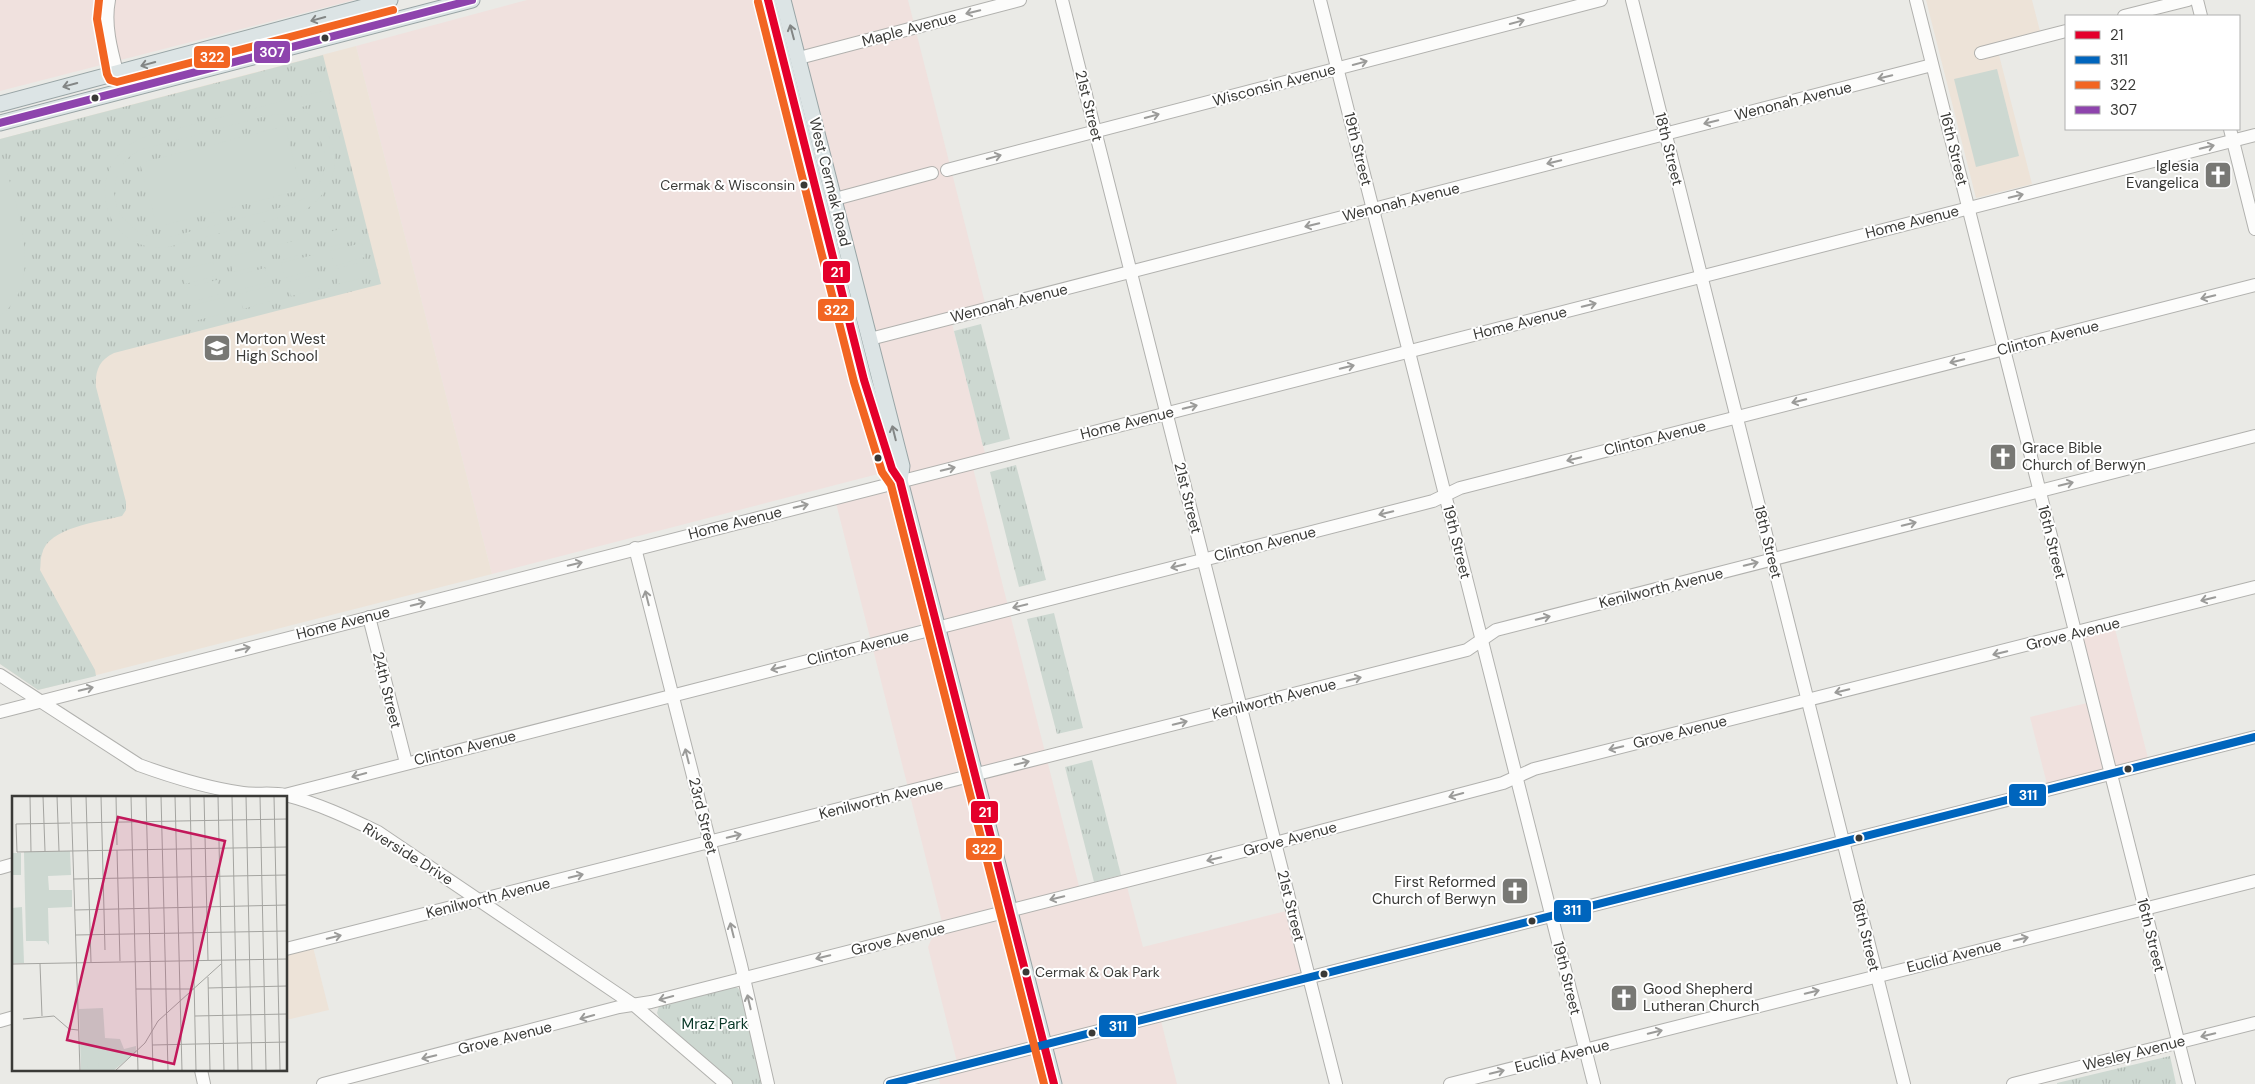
<svg xmlns="http://www.w3.org/2000/svg" width="2255" height="1084" viewBox="0 0 2255 1084" font-family="'DM Sans',sans-serif">
	<style>
		.commercial { fill: #f0e1de }
		.education { fill: #ede3d8 }
		.park { fill: url(#park-tufts) }
		.pitch { fill: #cdd8d1; fill-rule: evenodd }
		.lines { fill: none; stroke-linecap: round; stroke-linejoin: round }
		.minor-casing { stroke: #b1b1ae; stroke-width: 14 }
		.major-casing { stroke: #99a5a6; stroke-width: 17 }
		.minor { stroke: #fcfcfb; stroke-width: 12 }
		.major { stroke: #dce4e5; stroke-width: 15 }
		.bus-1-casing { stroke: #fff; stroke-width: 11 }
		.bus-2-casing { stroke: #fff; stroke-width: 11 }
		.bus-3-casing { stroke: #fff; stroke-width: 11 }
		.bus-4-casing { stroke: #fff; stroke-width: 11 }
		.bus-1 { stroke: #e4002b; stroke-width: 8 }
		.bus-2 { stroke: #0065bd; stroke-width: 8 }
		.bus-3 { stroke: #f26522; stroke-width: 8 }
		.bus-4 { stroke: #8e44ad; stroke-width: 8 }
		.oneway { stroke: #9b9b99 }
		.oneway2 { stroke: #838685 }
		.bus-dot { fill: #3a3a37; stroke: #fff; stroke-width: 2 }
		.labels { text-anchor: middle; stroke-width: 4; stroke-linejoin: round; paint-order: stroke }
		.bus-label { font-size: 14px; fill: #3a3a37; stroke: #fff; text-anchor: end }
		.street-label { font-size: 15px; fill: #3a3a37; stroke: #fff }
		.poi-label { font-size: 15px; fill: #3a3a37; stroke: #fff; text-anchor: start }
		.park-label { font-size: 15px; fill: #083727; stroke: #fff }
		.inset-road { fill: none; stroke: #a4a4a0; stroke-width: 1 }
		.view { fill: #c2185b; fill-opacity: 0.15; stroke: #c2185b; stroke-width: 2.5 }
		.inset-edge { fill: none; stroke: #3a3a37; stroke-width: 2.5 }
		.line-badge { stroke: #fff; stroke-width: 2 }
		.badge-label { font-size: 14px; text-anchor: middle; font-weight: bold; fill: #fff }
	</style>
	<defs>
		<pattern id="park-tufts" width="24" height="20" patternUnits="userSpaceOnUse" patternTransform="scale(1.25)"><rect width="24" height="20" fill="#cdd8d1"/><path d="M3 7l-1-3M5 7V3M7 7l1-3M15 17l-1-3M17 17v-4M19 17l1-3" fill="none" stroke="#b1bab4"/></pattern>
	</defs>
	<rect width="100%" height="100%" fill="#eaeae6"/>
	<!-- commercial -->
	<g class="commercial">
		<polygon points="0,0 354,0 0,91"/>
		<polygon points="527,0 753,0 848,371 878,474 492,574 356,46"/>
		<polygon points="786,0 908,0 986,307 871,336"/>
		<polygon points="951,320 986,457 902,479 872,340"/>
		<polygon points="972,464 1081,894 1126,883 1143,947 1290,910 1307,977 958,1066 928,947 936,928 943,926 835,499"/>
		<polygon points="2113,621 2149,762 2048,788 2030,717 2091,702 2073,632"/>
		<polygon points="1160,1017 1177,1084 1055,1084 1046,1046"/>
		<polygon points="1043,1047 1052,1084 940,1084 938,1074"/>
	</g>
	<!-- education -->
	<g class="education">
		<polygon points="1926,0 2032,0 2041,35 1997,47 2032,184 1976,198"/>
		<polygon points="356,46 492,574 38,690 0,664 0,139"/>
		<polygon points="313,947 329,1010 286,1020 286,953"/>
	</g>
	<!-- park -->
	<g class="park">
		<path d="M323 55 381 284 114 353C99 360 95 371 96 387L126 502V510L122 516C99 522 48 527 42 554 40 559 41 565 40 570L95 670 96 676 38 690 0 664V139Z"/>
		<polygon points="981,324 1010,439 983,446 954,331"/>
		<polygon points="1016,465 1046,580 1019,587 990,472"/>
		<polygon points="1054,613 1083,728 1057,734 1027,619"/>
		<polygon points="1092,760 1121,875 1094,882 1065,767"/>
		<polygon points="733,986 738,988 741,993 764,1084 733,1084 659,1017 657,1013 659,1006"/>
		<polygon points="2170,1056 2176,1084 2057,1084 2057,1083"/>
	</g>
	<!-- pitch -->
	<g class="pitch">
		<polygon points="1997,69 2019,156 1976,167 1954,79"/>
		<path d="M329 89 331 99 298 108C345 130 347 183 304 211L164 248C97 250 82 160 145 137ZM278 114C334 118 343 189 290 205L170 237 157 238 144 235 136 230 122 217 117 208 114 193 116 179 121 167 128 158 139 150 266 116Z"/>
		<polygon points="285,126 301,190 157,227 140,163"/>
		<path d="M3 158C15 204 47 281 0 316V159Z"/>
		<polygon points="357,225 361,239 329,247 325,233"/>
		<polygon points="309,237 312,251 281,260 277,245"/>
		<polygon points="362,243 365,257 334,266 330,251"/>
		<polygon points="261,249 265,264 233,272 229,257"/>
		<polygon points="313,255 317,269 285,278 281,263"/>
		<polygon points="366,261 370,276 338,284 335,269"/>
		<polygon points="213,262 216,276 185,284 181,270"/>
		<polygon points="265,268 269,282 238,290 234,276"/>
		<polygon points="318,274 322,288 291,296 287,282"/>
		<polygon points="217,280 221,294 190,302 186,288"/>
		<polygon points="270,286 274,300 243,309 239,294"/>
		<polygon points="222,298 226,313 194,321 190,306"/>
	</g>
	<g class="lines">
		<!-- minor casing -->
		<g class="minor-casing">
			<g id="minor">
				<path d="M109 0C103 30 115 62 122 91"/>
				<polyline points="1062,0 1336,1084"/>
				<polyline points="1320,0 1594,1084"/>
				<polyline points="1632,0 1904,1084"/>
				<polyline points="1916,0 2189,1084"/>
				<polyline points="2197,0 2201,16"/>
				<polyline points="2124,16 2188,0"/>
				<polyline points="1981,53 2066,31"/>
				<polyline points="799,58 1020,0"/>
				<polyline points="2230,129 2255,229"/>
				<polyline points="947,170 1601,0"/>
				<polyline points="835,199 932,173"/>
				<polyline points="870,339 1932,65"/>
				<polyline points="635,548 741,965 768,1084"/>
				<polyline points="369,617 406,763"/>
				<path d="M0 675 139 765C172 777 208 788 243 793 256 795 272 792 285 795 317 803 349 818 378 832L634 1005 726 1084"/>
				<polyline points="0,712 2255,135"/>
				<polyline points="273,798 1433,501 1460,488 2255,285"/>
				<polyline points="0,868 14,864"/>
				<polyline points="286,949 1467,650 1496,630 2255,436"/>
				<polyline points="0,1021 14,1017"/>
				<polyline points="201,1070 204,1084"/>
				<polyline points="323,1084 619,1007 651,1002 1275,843 1503,783 1534,769 2255,587"/>
				<polyline points="890,1084 2255,737"/>
				<polyline points="1450,1084 2255,881"/>
				<polyline points="2013,1084 2255,1023"/>
			</g>
		</g>
		<!-- major casing -->
		<g class="major-casing">
			<g id="major">
				<polyline points="768,0 864,380 892,469 900,481"/>
				<polyline points="783,0 902,466 900,481 903,492 1054,1084"/>
				<polyline points="0,104 390,0"/>
				<polyline points="0,123 472,0"/>
			</g>
		</g>
		<!-- minor -->
		<use href="#minor" class="minor"/>
		<!-- major -->
		<use href="#major" class="major"/>
		<!-- bus-1 casing -->
		<g class="bus-1-casing">
			<polyline id="bus-1" points="768,0 864,380 892,469 900,481 1054,1084"/>
		</g>
		<!-- bus-2 casing -->
		<g class="bus-2-casing">
			<polyline id="bus-2" points="890,1084 2255,737"/>
		</g>
		<!-- bus-3 casing -->
		<g class="bus-3-casing">
			<g id="bus-3">
				<polyline points="99,0 97,19 107,74 110,80 117,82 393,10"/>
				<polyline points="758,2 854,382 882,472 891,485 1044,1084"/>
			</g>
		</g>
		<!-- bus-4 casing -->
		<g class="bus-4-casing">
			<polyline id="bus-4" points="0,123 472,0"/>
		</g>
		<!-- bus-1 -->
		<use href="#bus-1" class="bus-1"/>
		<!-- bus-2 -->
		<use href="#bus-2" class="bus-2"/>
		<!-- bus-3 -->
		<use href="#bus-3" class="bus-3"/>
		<!-- bus-4 -->
		<use href="#bus-4" class="bus-4"/>
	</g>
	<!-- one-way arrows -->
	<defs><path id="oneway-shaft" d="M-6 0H5M1.5-3L5.5 0L1.5 3" fill="none" stroke-width="1.6" stroke-linecap="round" stroke-linejoin="round" transform="scale(1.25)"/></defs>
	<g class="oneway">
		<use href="#oneway-shaft" transform="translate(973 12) rotate(166)"/>
		<use href="#oneway-shaft" transform="translate(1517 22) rotate(-15)"/>
		<use href="#oneway-shaft" transform="translate(1360 63) rotate(-15)"/>
		<use href="#oneway-shaft" transform="translate(1885 77) rotate(166)"/>
		<use href="#oneway-shaft" transform="translate(1152 116) rotate(-15)"/>
		<use href="#oneway-shaft" transform="translate(1711 122) rotate(166)"/>
		<use href="#oneway-shaft" transform="translate(2207 147) rotate(-14)"/>
		<use href="#oneway-shaft" transform="translate(994 157) rotate(-15)"/>
		<use href="#oneway-shaft" transform="translate(1554 162) rotate(166)"/>
		<use href="#oneway-shaft" transform="translate(2016 196) rotate(-14)"/>
		<use href="#oneway-shaft" transform="translate(1312 225) rotate(166)"/>
		<use href="#oneway-shaft" transform="translate(2208 297) rotate(166)"/>
		<use href="#oneway-shaft" transform="translate(1589 305) rotate(-14)"/>
		<use href="#oneway-shaft" transform="translate(1957 361) rotate(166)"/>
		<use href="#oneway-shaft" transform="translate(1347 367) rotate(-14)"/>
		<use href="#oneway-shaft" transform="translate(1799 401) rotate(166)"/>
		<use href="#oneway-shaft" transform="translate(1190 407) rotate(-14)"/>
		<use href="#oneway-shaft" transform="translate(1574 459) rotate(166)"/>
		<use href="#oneway-shaft" transform="translate(948 469) rotate(-14)"/>
		<use href="#oneway-shaft" transform="translate(2066 484) rotate(-14)"/>
		<use href="#oneway-shaft" transform="translate(801 506) rotate(-14)"/>
		<use href="#oneway-shaft" transform="translate(1386 513) rotate(166)"/>
		<use href="#oneway-shaft" transform="translate(1909 524) rotate(-14)"/>
		<use href="#oneway-shaft" transform="translate(575 564) rotate(-14)"/>
		<use href="#oneway-shaft" transform="translate(1751 564) rotate(-14)"/>
		<use href="#oneway-shaft" transform="translate(1178 566) rotate(166)"/>
		<use href="#oneway-shaft" transform="translate(647 598) rotate(-104)"/>
		<use href="#oneway-shaft" transform="translate(2208 599) rotate(166)"/>
		<use href="#oneway-shaft" transform="translate(418 604) rotate(-14)"/>
		<use href="#oneway-shaft" transform="translate(1020 606) rotate(166)"/>
		<use href="#oneway-shaft" transform="translate(1543 618) rotate(-14)"/>
		<use href="#oneway-shaft" transform="translate(243 649) rotate(-14)"/>
		<use href="#oneway-shaft" transform="translate(2000 653) rotate(166)"/>
		<use href="#oneway-shaft" transform="translate(778 668) rotate(166)"/>
		<use href="#oneway-shaft" transform="translate(1354 679) rotate(-14)"/>
		<use href="#oneway-shaft" transform="translate(86 689) rotate(-14)"/>
		<use href="#oneway-shaft" transform="translate(1842 691) rotate(166)"/>
		<use href="#oneway-shaft" transform="translate(1180 723) rotate(-14)"/>
		<use href="#oneway-shaft" transform="translate(1616 748) rotate(166)"/>
		<use href="#oneway-shaft" transform="translate(687 756) rotate(-104)"/>
		<use href="#oneway-shaft" transform="translate(1022 763) rotate(-14)"/>
		<use href="#oneway-shaft" transform="translate(359 775) rotate(165)"/>
		<use href="#oneway-shaft" transform="translate(1456 795) rotate(165)"/>
		<use href="#oneway-shaft" transform="translate(734 836) rotate(-14)"/>
		<use href="#oneway-shaft" transform="translate(1214 859) rotate(166)"/>
		<use href="#oneway-shaft" transform="translate(576 876) rotate(-14)"/>
		<use href="#oneway-shaft" transform="translate(1057 898) rotate(166)"/>
		<use href="#oneway-shaft" transform="translate(732 930) rotate(-104)"/>
		<use href="#oneway-shaft" transform="translate(334 937) rotate(-14)"/>
		<use href="#oneway-shaft" transform="translate(2021 939) rotate(-14)"/>
		<use href="#oneway-shaft" transform="translate(823 957) rotate(166)"/>
		<use href="#oneway-shaft" transform="translate(1812 992) rotate(-14)"/>
		<use href="#oneway-shaft" transform="translate(666 998) rotate(165)"/>
		<use href="#oneway-shaft" transform="translate(749 1002) rotate(-103)"/>
		<use href="#oneway-shaft" transform="translate(587 1017) rotate(164)"/>
		<use href="#oneway-shaft" transform="translate(1655 1032) rotate(-14)"/>
		<use href="#oneway-shaft" transform="translate(2208 1035) rotate(166)"/>
		<use href="#oneway-shaft" transform="translate(429 1057) rotate(166)"/>
		<use href="#oneway-shaft" transform="translate(1497 1072) rotate(-14)"/>
	</g>
	<g class="oneway2">
		<use href="#oneway-shaft" transform="translate(318 19) rotate(165)"/>
		<use href="#oneway-shaft" transform="translate(792 32) rotate(-105)"/>
		<use href="#oneway-shaft" transform="translate(148 64) rotate(165)"/>
		<use href="#oneway-shaft" transform="translate(70 85) rotate(165)"/>
		<use href="#oneway-shaft" transform="translate(894 433) rotate(-104)"/>
	</g>
	<!-- icons -->
	<defs>
		<g id="church-square" transform="scale(1.4375)"><rect x="-9" y="-9" width="18" height="18" rx="4" fill="#787874" stroke="#fff"/><path d="M-1.2-6h2.4v3.5h3.3v2.4h-3.3V6h-2.4V-.1h-3.3v-2.4h3.3Z" fill="#fff"/></g>
		<g id="school-square" transform="scale(1.4375)"><rect x="-9" y="-9" width="18" height="18" rx="4" fill="#787874" stroke="#fff"/><path d="M0-5L7-2L0 1L-7-2ZM-4 1L0 2.5L4 1V4Q0 6-4 4Z" fill="#fff"/></g>
	</defs>
	<g fill-rule="evenodd">
		<use href="#church-square" x="2218" y="175"/>
		<use href="#school-square" x="217" y="348"/>
		<use href="#church-square" x="2003" y="457"/>
		<use href="#church-square" x="1515" y="891"/>
		<use href="#church-square" x="1624" y="998"/>
	</g>
	<!-- markers -->
	<g class="bus-dot">
		<circle cx="325" cy="38" r="4.5"/>
		<circle cx="95" cy="98" r="4.5"/>
		<circle cx="804" cy="185" r="4.5"/>
		<circle cx="878" cy="458" r="4.5"/>
		<circle cx="2128" cy="769" r="4.5"/>
		<circle cx="1859" cy="838" r="4.5"/>
		<circle cx="1532" cy="921" r="4.5"/>
		<circle cx="1026" cy="972" r="4.5"/>
		<circle cx="1324" cy="974" r="4.5"/>
		<circle cx="1092" cy="1033" r="4.5"/>
	</g>
	<g class="labels">
		<!-- bus labels -->
		<g class="bus-label">
			<text x="795" y="190">Cermak &amp; Wisconsin</text>
			<text x="1035" y="977" text-anchor="start">Cermak &amp; Oak Park</text>
		</g>
		<!-- street labels -->
		<g class="street-label">
			<text transform="translate(909 29) rotate(-15)" y="5">Maple Avenue</text>
			<text transform="translate(1274 85) rotate(-15)" y="5">Wisconsin Avenue</text>
			<text transform="translate(1793 101) rotate(-14)" y="5">Wenonah Avenue</text>
			<text transform="translate(1089 106) rotate(76)" y="5">21st Street</text>
			<text transform="translate(1358 149) rotate(76)" y="5">19th Street</text>
			<text transform="translate(1669 149) rotate(76)" y="5">18th Street</text>
			<text transform="translate(1954 149) rotate(76)" y="5">16th Street</text>
			<text transform="translate(830 182) rotate(76)" y="5">West Cermak Road</text>
			<text transform="translate(1401 202) rotate(-14)" y="5">Wenonah Avenue</text>
			<text transform="translate(1912 222) rotate(-14)" y="5">Home Avenue</text>
			<text transform="translate(1009 303) rotate(-14)" y="5">Wenonah Avenue</text>
			<text transform="translate(1520 323) rotate(-14)" y="5">Home Avenue</text>
			<text transform="translate(2048 338) rotate(-14)" y="5">Clinton Avenue</text>
			<text transform="translate(1127 423) rotate(-14)" y="5">Home Avenue</text>
			<text transform="translate(1655 438) rotate(-14)" y="5">Clinton Avenue</text>
			<text transform="translate(1188 498) rotate(76)" y="5">21st Street</text>
			<text transform="translate(735 523) rotate(-14)" y="5">Home Avenue</text>
			<text transform="translate(1457 542) rotate(76)" y="5">19th Street</text>
			<text transform="translate(1768 542) rotate(76)" y="5">18th Street</text>
			<text transform="translate(2052 542) rotate(76)" y="5">16th Street</text>
			<text transform="translate(1265 544) rotate(-14)" y="5">Clinton Avenue</text>
			<text transform="translate(1661 588) rotate(-14)" y="5">Kenilworth Avenue</text>
			<text transform="translate(343 623) rotate(-14)" y="5">Home Avenue</text>
			<text transform="translate(2073 634) rotate(-14)" y="5">Grove Avenue</text>
			<text transform="translate(858 648) rotate(-14)" y="5">Clinton Avenue</text>
			<text transform="translate(387 690) rotate(76)" y="5">24th Street</text>
			<text transform="translate(1274 699) rotate(-14)" y="5">Kenilworth Avenue</text>
			<text transform="translate(1680 732) rotate(-14)" y="5">Grove Avenue</text>
			<text transform="translate(465 748) rotate(-14)" y="5">Clinton Avenue</text>
			<text transform="translate(881 799) rotate(-14)" y="5">Kenilworth Avenue</text>
			<text transform="translate(703 816) rotate(76)" y="5">23rd Street</text>
			<text transform="translate(1290 839) rotate(-15)" y="5">Grove Avenue</text>
			<text transform="translate(408 854) rotate(32)" y="5">Riverside Drive</text>
			<text transform="translate(488 898) rotate(-14)" y="5">Kenilworth Avenue</text>
			<text transform="translate(1291 906) rotate(76)" y="5">21st Street</text>
			<text transform="translate(1866 935) rotate(76)" y="5">18th Street</text>
			<text transform="translate(2151 935) rotate(76)" y="5">16th Street</text>
			<text transform="translate(898 939) rotate(-14)" y="5">Grove Avenue</text>
			<text transform="translate(1954 956) rotate(-14)" y="5">Euclid Avenue</text>
			<text transform="translate(1567 978) rotate(76)" y="5">19th Street</text>
			<text transform="translate(505 1038) rotate(-14)" y="5">Grove Avenue</text>
			<text transform="translate(2134 1053) rotate(-14)" y="5">Wesley Avenue</text>
			<text transform="translate(1562 1056) rotate(-14)" y="5">Euclid Avenue</text>
		</g>
		<!-- poi labels -->
		<g class="poi-label">
			<text x="2199" y="171" text-anchor="end">Iglesia<tspan x="2199" dy="17">Evangelica</tspan></text>
			<text x="236" y="344">Morton West<tspan x="236" dy="17">High School</tspan></text>
			<text x="2022" y="453">Grace Bible<tspan x="2022" dy="17">Church of Berwyn</tspan></text>
			<text x="1496" y="887" text-anchor="end">First Reformed<tspan x="1496" dy="17">Church of Berwyn</tspan></text>
			<text x="1643" y="994">Good Shepherd<tspan x="1643" dy="17">Lutheran Church</tspan></text>
		</g>
		<!-- park labels -->
		<g class="park-label">
			<text x="715" y="1029">Mraz Park</text>
		</g>
	</g>
	<!-- overview -->
	<g transform="translate(12 796)">
		<rect width="275" height="275" fill="#eaeae6"/>
		<path d="M58 55 59 79 36 80 37 94H60V111L36 112 37 149 34 145H14L12 56ZM0 57H9V79H0ZM10 111 12 167H0V112Z" fill="#cdd8d1"/>
		<path d="M91 212 93 242 108 243 112 253 124 250V256L101 275H69L67 213Z" fill="#cdd8d1"/>
		<path d="M70 247 85 249 87 263 71 261ZM75 269a6 6 0 1 1 12 0a6 6 0 1 1-12 0Z" fill="#cdd8d1"/>
		<path class="inset-road" d="M18 0 19 56M31 0 33 55M45 0 47 55M59 0 68 275M74 0 79 166M89 0 93 154M104 0 105 49M119 0 126 275M134 0 141 275M149 0 156 275M163 0 170 275M178 0 184 275M192 0 196 164M206 0 212 275M220 0 226 275M234 0 240 275M248 0 254 274M262 0 268 274M58 27 4 28 5 56 275 51M60 27 275 23M105 54 108 165M61 83 275 79M63 114 275 109M63 139 275 135M0 168 275 163M28 168 30 220M196 181 198 275M196 192 275 190M124 193H182M183 220 275 218M11 223 42 220 57 233 66 234M140 249 275 246M103 275 133 247 146 225 209 168M238 275 275 274"/>
		<path class="view" d="M106 21 213 45 162 268 55 244Z"/>
		<rect width="275" height="275" class="inset-edge"/>
	</g>
	<g class="line-badge">
		<rect x="253" y="40" width="38" height="24" rx="5" fill="#8e44ad"/>
		<rect x="193" y="45" width="38" height="24" rx="5" fill="#f26522"/>
		<rect x="822" y="260" width="29" height="24" rx="5" fill="#e4002b"/>
		<rect x="817" y="298" width="38" height="24" rx="5" fill="#f26522"/>
		<rect x="2008" y="783" width="39" height="24" rx="5" fill="#0065bd"/>
		<rect x="970" y="800" width="29" height="24" rx="5" fill="#e4002b"/>
		<rect x="965" y="837" width="38" height="24" rx="5" fill="#f26522"/>
		<rect x="1553" y="899" width="39" height="24" rx="5" fill="#0065bd"/>
		<rect x="1098" y="1014" width="39" height="24" rx="5" fill="#0065bd"/>
	</g>
	<g class="badge-label">
		<text x="272" y="57">307</text>
		<text x="212" y="62">322</text>
		<text x="837" y="277">21</text>
		<text x="836" y="315">322</text>
		<text x="2028" y="800">311</text>
		<text x="985" y="817">21</text>
		<text x="984" y="854">322</text>
		<text x="1572" y="915">311</text>
		<text x="1118" y="1031">311</text>
	</g>
	<!-- legend -->
	<rect x="2065" y="15" width="175" height="115" fill="#ffffff" stroke="#b0b0af"/>
	<rect x="2075" y="31" width="25" height="8" fill="#e4002b" stroke="#b0b0af"/>
	<text x="2110" y="40" font-size="15" fill="#3a3a37">21</text>
	<rect x="2075" y="56" width="25" height="8" fill="#0065bd" stroke="#b0b0af"/>
	<text x="2110" y="65" font-size="15" fill="#3a3a37">311</text>
	<rect x="2075" y="81" width="25" height="8" fill="#f26522" stroke="#b0b0af"/>
	<text x="2110" y="90" font-size="15" fill="#3a3a37">322</text>
	<rect x="2075" y="106" width="25" height="8" fill="#8e44ad" stroke="#b0b0af"/>
	<text x="2110" y="115" font-size="15" fill="#3a3a37">307</text>
</svg>
